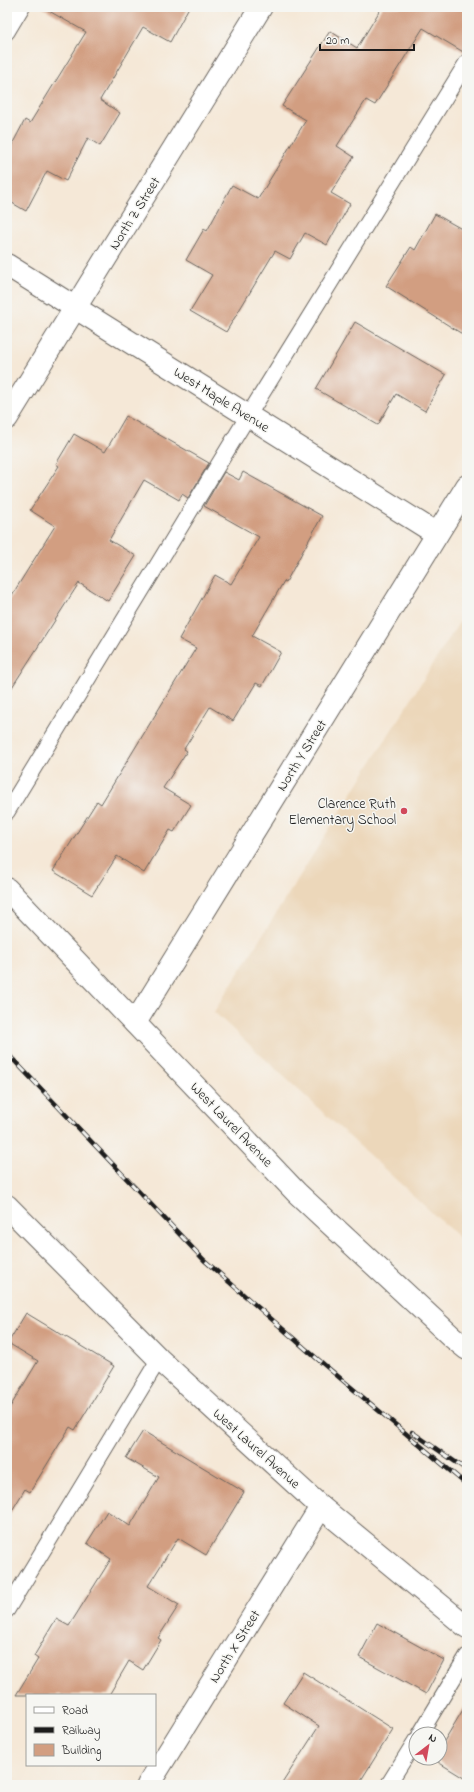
<svg xmlns="http://www.w3.org/2000/svg" width="474" height="1792" viewBox="0 0 474 1792" font-family="'Indie Flower',sans-serif">
	<style>
		.built { fill: #ecd7ba }
		.building { fill: #d29e81 }
		.lines { fill: none; stroke-linecap: round; stroke-linejoin: round }
		.lane-casing { stroke: #68635d; stroke-width: 17 }
		.street-casing { stroke: #68635d; stroke-width: 24 }
		.lane { stroke: #fff; stroke-width: 15 }
		.street { stroke: #fff; stroke-width: 22 }
		.rail-casing { stroke: #1c1c1c; stroke-width: 4.5 }
		.rail { stroke: #f6f6f2; stroke-width: 3; stroke-dasharray: 9; stroke-linecap: butt }
		.poi-dot { fill: #d1495b; stroke: #f6f6f2; stroke-width: 1.5 }
		.labels { text-anchor: middle; stroke-width: 3; stroke-linejoin: round; paint-order: stroke }
		.street-label { font-size: 14px; fill: #1c1c1c; stroke: #f6f6f2 }
		.poi-label { font-size: 14px; fill: #1c1c1c; stroke: #f6f6f2; text-anchor: end }
	</style>
	<rect width="100%" height="100%" fill="#f6f6f2"/>
	<filter id="ink" filterUnits="userSpaceOnUse"><feTurbulence type="fractalNoise" baseFrequency=".025" numOctaves="2"/><feDisplacementMap in="SourceGraphic" scale="8" xChannelSelector="R" yChannelSelector="G"/><feConvolveMatrix kernelMatrix="1 2 1 2 8 2 1 2 1" color-interpolation-filters="sRGB"/></filter>
	<filter id="wash" filterUnits="userSpaceOnUse"><feTurbulence type="fractalNoise" baseFrequency=".012" numOctaves="4" result="noise"/><feDisplacementMap in="SourceGraphic" scale="16" xChannelSelector="R" yChannelSelector="G"/><feGaussianBlur stdDeviation="0.9" result="paint"/><feColorMatrix in="noise" values="0 0 0 0 0 0 0 0 0 0 0 0 0 0 0 0 0 1.4 0 .05"/><feComposite in="paint" operator="in"/></filter>
	<g filter="url(#wash)">
		<rect width="100%" height="100%" fill="#f5e8d7"/>
		<!-- built -->
		<polygon class="built" points="467,610 467,1245 214,1012"/>
		<g id="blocks">
			<!-- building -->
			<g class="building">
				<polygon points="42,7 189,7 170,42 143,27 100,100 120,113 100,146 88,138 66,181 47,171 26,211 7,200 7,154 25,120 30,123 86,32"/>
				<polygon points="382,7 467,7 467,53 465,53 423,28 375,105 366,100 337,146 354,157 331,193 350,204 327,245 305,233 290,259 275,251 226,332 190,311 212,275 186,260 204,229 207,231 232,185 258,199 306,120 282,106 330,31 357,48"/>
				<polygon points="435,214 467,232 467,337 386,286 411,247 415,250"/>
				<polygon points="355,322 446,375 425,411 396,394 378,425 316,389"/>
				<polygon points="126,416 209,463 188,498 182,494 179,500 144,480 109,540 136,556 108,601 79,583 7,695 7,603 55,526 30,510 59,466 56,464 74,434 105,452"/>
				<polygon points="224,472 239,480 243,472 322,516 286,582 284,581 252,636 281,652 262,686 256,683 233,721 210,707 184,749 187,751 163,788 191,805 174,832 170,830 144,873 117,856 92,895 53,871 97,801 101,804 196,648 179,639 215,575 231,584 259,537 204,506"/>
				<polygon points="26,1313 114,1366 75,1430 70,1427 30,1492 25,1489 7,1519 7,1412 38,1361 8,1343"/>
				<polygon points="143,1431 244,1492 206,1555 178,1538 148,1586 179,1605 158,1638 161,1640 143,1670 129,1661 109,1695 16,1695 38,1659 34,1656 56,1619 69,1626 111,1559 87,1543 107,1511 130,1526 159,1477 126,1458"/>
				<polygon points="377,1623 444,1660 426,1694 359,1657"/>
				<polygon points="303,1672 393,1729 358,1785 281,1785 319,1726 283,1703"/>
				<polygon points="467,1703 467,1780 433,1759 440,1758 440,1748"/>
			</g>
		</g>
	</g>
	<g filter="url(#ink)">
		<use href="#blocks" fill-opacity="0" stroke="#68635d" stroke-width="1"/>
		<g class="lines">
			<!-- lane casing -->
			<g class="lane-casing">
				<g id="lane">
					<polyline points="7,32 22,7"/>
					<polyline points="7,812 248,416 467,62"/>
					<polyline points="7,1610 159,1359"/>
					<polyline points="420,1734 467,1656"/>
					<polyline points="388,1785 416,1740"/>
				</g>
			</g>
			<!-- street casing -->
			<g class="street-casing">
				<g id="street">
					<polyline points="7,265 437,534"/>
					<polyline points="7,418 261,7"/>
					<polyline points="7,889 297,1193 451,1336 467,1349"/>
					<polyline points="135,1023 467,486"/>
					<polyline points="7,1206 159,1359 321,1507 467,1627"/>
					<polyline points="148,1785 321,1507"/>
				</g>
			</g>
			<!-- lane -->
			<use href="#lane" class="lane"/>
			<!-- street -->
			<use href="#street" class="street"/>
			<!-- rail casing -->
			<g class="rail-casing">
				<g id="rail">
					<polyline points="7,1053 204,1260 308,1351 467,1485"/>
					<polyline points="412,1432 467,1470"/>
				</g>
			</g>
			<!-- rail -->
			<use href="#rail" class="rail"/>
		</g>
	</g>
	<!-- markers -->
	<circle class="poi-dot" cx="404" cy="811" r="4"/>
	<g class="labels">
		<!-- street labels -->
		<g class="street-label">
			<text transform="translate(134 213) rotate(-58)" y="5">North Z Street</text>
			<text transform="translate(222 399) rotate(32)" y="5">West Maple Avenue</text>
			<text transform="translate(301 755) rotate(-58)" y="5">North Y Street</text>
			<text transform="translate(232 1124) rotate(46)" y="5">West Laurel Avenue</text>
			<text transform="translate(257 1448) rotate(42)" y="5">West Laurel Avenue</text>
			<text transform="translate(234 1646) rotate(-58)" y="5">North X Street</text>
		</g>
		<!-- poi labels -->
		<g class="poi-label">
			<text x="396" y="808">Clarence Ruth<tspan x="396" dy="16">Elementary School</tspan></text>
		</g>
	</g>
	<!-- margin -->
	<rect width="474" height="1792" fill="none" stroke="#f6f6f2" stroke-width="24"/>
	<!-- legend -->
	<rect x="26" y="1694" width="130" height="72" fill="#f6f6f2" stroke="#9f9f9c"/>
	<rect x="34" y="1707" width="20" height="6" fill="#ffffff" stroke="#9f9f9c"/>
	<text x="62" y="1714" font-size="12" fill="#1c1c1c">Road</text>
	<rect x="34" y="1727" width="20" height="6" fill="#1c1c1c" stroke="#9f9f9c"/>
	<text x="62" y="1734" font-size="12" fill="#1c1c1c">Railway</text>
	<rect x="34" y="1744" width="20" height="12" fill="#d29e81" stroke="#9f9f9c"/>
	<text x="62" y="1754" font-size="12" fill="#1c1c1c">Building</text>
	<!-- north arrow -->
	<g transform="translate(428 1746) rotate(31)"><circle r="19" fill="#f6f6f2" stroke="#9f9f9c"/>
	<path d="M0-3L7 15L0 10L-7 15Z" fill="#d1495b"/>
	<text y="-6" font-size="11" font-weight="bold" text-anchor="middle" fill="#1c1c1c">N</text>
	</g>
	<!-- scale -->
	<path d="M320 44v6h94v-6" fill="none" stroke="#1c1c1c" stroke-width="2"/>
	<text x="326" y="44" font-size="12" fill="#1c1c1c" stroke="#f6f6f2" stroke-width="3" paint-order="stroke">20 m</text>
</svg>
